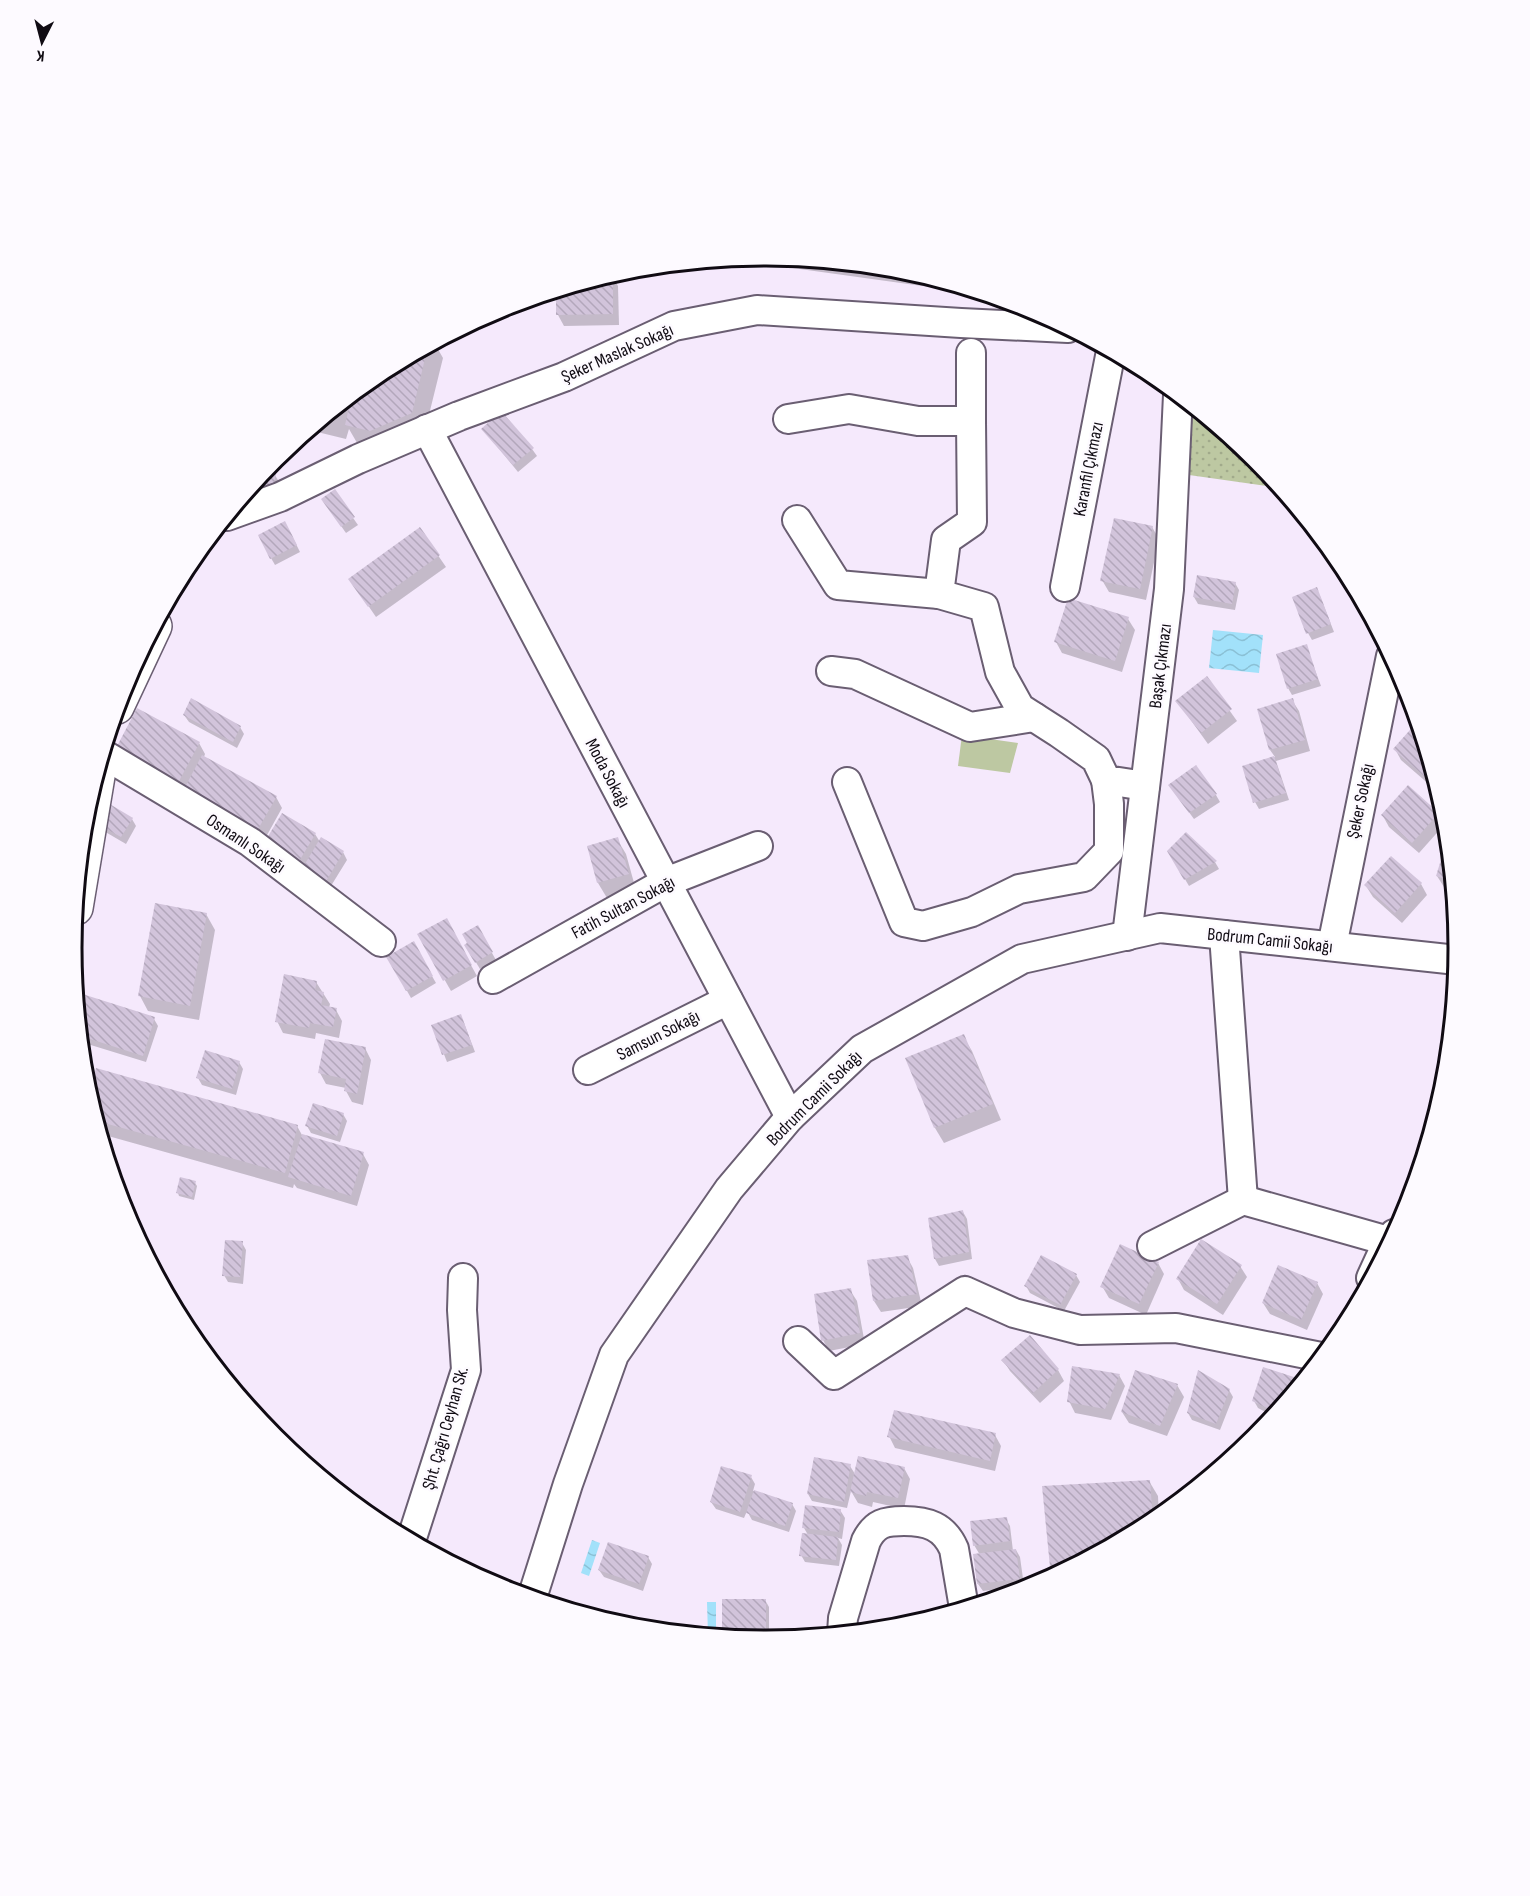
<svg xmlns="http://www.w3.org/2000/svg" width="1530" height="1896" viewBox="0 0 1530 1896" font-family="'Sofia Sans Condensed',sans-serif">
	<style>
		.park { fill: url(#park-dots) }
		.pitch { fill: #bdc8a2 }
		.water { fill: url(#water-waves) }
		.shadow { fill: #0003 }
		.building { fill: url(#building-back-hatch) }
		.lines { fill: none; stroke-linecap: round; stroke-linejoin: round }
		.minor-casing { stroke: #6a5e72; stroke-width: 32 }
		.major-casing { stroke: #6a5e72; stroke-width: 36 }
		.minor { stroke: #fff; stroke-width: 28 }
		.major { stroke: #fff; stroke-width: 33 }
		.labels { text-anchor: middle; stroke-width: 5; stroke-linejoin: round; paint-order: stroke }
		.street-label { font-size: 18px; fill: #100b13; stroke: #fdfaff }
		.rim { fill: none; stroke: #100b13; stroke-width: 3 }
	</style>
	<defs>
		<pattern id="park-dots" width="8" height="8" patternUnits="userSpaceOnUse" patternTransform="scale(1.5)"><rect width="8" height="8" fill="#bdc8a2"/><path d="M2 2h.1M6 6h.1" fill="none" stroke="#a1aa8b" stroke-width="1.8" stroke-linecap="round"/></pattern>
		<pattern id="water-waves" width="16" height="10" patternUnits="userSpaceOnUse" patternTransform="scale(1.5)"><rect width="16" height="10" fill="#a2e1fa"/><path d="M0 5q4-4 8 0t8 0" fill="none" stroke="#8ac0d5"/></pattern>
		<pattern id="building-back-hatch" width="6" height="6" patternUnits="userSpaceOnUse" patternTransform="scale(1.5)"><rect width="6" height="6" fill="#d2c4db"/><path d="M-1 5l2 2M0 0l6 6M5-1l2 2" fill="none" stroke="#b3a7bb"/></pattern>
	</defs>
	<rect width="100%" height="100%" fill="#f5e9fc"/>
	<!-- park -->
	<polygon class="park" points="1192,407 1255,458 1280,488 1189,475"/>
	<!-- pitch -->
	<polygon class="pitch" points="962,735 1018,743 1010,773 958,766"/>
	<!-- water -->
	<g class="water">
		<polygon points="1213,630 1263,635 1259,673 1209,668"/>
		<polygon points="592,1540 600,1543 589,1576 581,1573"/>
		<polygon points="707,1602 716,1602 716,1636 708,1635"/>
	</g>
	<!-- shadow -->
	<g class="shadow">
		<polygon points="765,255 901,268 980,294 727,259"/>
		<polygon points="607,275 612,275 618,286 619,325 564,326 558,315 557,290"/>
		<polygon points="446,336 444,346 435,344 443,358 424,435 360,448 349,429 346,439 309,430 380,372"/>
		<polygon points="483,429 532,449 537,456 518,472"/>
		<polygon points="263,473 275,475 279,482 276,503 242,498"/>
		<polygon points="334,491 358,525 346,533 327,506"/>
		<polygon points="1152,527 1159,539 1146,600 1109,592 1102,580"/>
		<polygon points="420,529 446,567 376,617 350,579"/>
		<polygon points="289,530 300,552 275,565 271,558"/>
		<polygon points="1235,583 1239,590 1235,610 1198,604 1194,597"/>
		<polygon points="1320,596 1334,632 1312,640 1308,633"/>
		<polygon points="1128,619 1135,630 1122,672 1062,653 1056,642"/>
		<polygon points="1306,646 1321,686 1292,695 1288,688"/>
		<polygon points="1207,679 1237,721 1208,744 1177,701"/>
		<polygon points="1292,700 1299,711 1310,751 1276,761 1289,800 1259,809 1255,802 1244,767 1275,757 1270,750"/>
		<polygon points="184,715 240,727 244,734 237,748 189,722"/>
		<polygon points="1418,723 1435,782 1431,786 1401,760 1395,749"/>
		<polygon points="199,743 205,754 204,757 276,797 282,808 266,837 268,839 315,834 320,842 343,852 347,860 326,894 123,761"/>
		<polygon points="1174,792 1216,795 1220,802 1194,819"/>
		<polygon points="1438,814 1444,825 1419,853 1389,827 1383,816"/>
		<polygon points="132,819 136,826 126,844 102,830"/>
		<polygon points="617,839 626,854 636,890 607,898 598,883 589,847"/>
		<polygon points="1448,843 1452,890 1444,887 1437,876"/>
		<polygon points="1169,852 1215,862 1219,869 1189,886"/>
		<polygon points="1421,884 1427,895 1402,923 1373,897 1366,886"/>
		<polygon points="206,914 215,930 199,1020 148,1011 140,996"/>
		<polygon points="446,920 477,976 451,991 419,935"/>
		<polygon points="477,927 496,960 480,969 466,946"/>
		<polygon points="413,943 436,983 411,998 388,957"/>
		<polygon points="316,982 330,1004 329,1008 336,1010 342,1021 339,1038 316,1033 315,1039 283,1033 277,1021"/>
		<polygon points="77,994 154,1019 158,1026 146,1062 81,1042"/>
		<polygon points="464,1023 475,1052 447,1062 433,1026"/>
		<polygon points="963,1036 972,1051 1001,1120 944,1143 935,1128 907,1059"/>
		<polygon points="365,1048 371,1060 363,1105 352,1102 346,1091 346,1088 326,1084 320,1073"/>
		<polygon points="239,1062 243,1069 236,1095 202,1085 198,1078"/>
		<polygon points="97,1070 297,1126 302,1135 363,1154 369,1165 357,1206 297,1188 294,1184 293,1188 101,1134 89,1096"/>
		<polygon points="343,1114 347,1121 340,1142 311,1133 307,1126"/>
		<polygon points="195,1183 197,1186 194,1200 179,1196 178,1193"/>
		<polygon points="963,1212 967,1219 972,1259 939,1266 935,1259 930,1219"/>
		<polygon points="242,1243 246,1250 243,1284 228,1282 224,1275"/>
		<polygon points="907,1257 913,1268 922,1306 881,1312 874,1301"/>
		<polygon points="1158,1263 1164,1274 1146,1315 1109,1298 1102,1286"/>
		<polygon points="1240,1266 1247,1277 1223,1315 1184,1290 1178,1279"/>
		<polygon points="1076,1275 1080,1282 1064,1311 1030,1293 1026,1286"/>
		<polygon points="1317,1283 1323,1294 1307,1330 1270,1314 1263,1303"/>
		<polygon points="850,1290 857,1301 865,1344 829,1351 823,1340"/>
		<polygon points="1003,1360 1058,1370 1064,1381 1040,1403 1010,1371"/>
		<polygon points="1136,1372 1177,1385 1184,1397 1167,1436 1129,1423 1122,1412"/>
		<polygon points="1119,1375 1125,1386 1111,1420 1075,1413 1069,1401"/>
		<polygon points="1299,1381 1300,1383 1273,1416 1258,1408 1254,1401"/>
		<polygon points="1229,1390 1233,1397 1220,1430 1192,1420 1188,1413"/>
		<polygon points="995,1435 1001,1446 995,1471 895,1448 889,1436"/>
		<polygon points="850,1466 855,1474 904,1468 910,1479 904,1509 873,1502 872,1507 858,1503 851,1491 847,1508 812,1501 808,1494"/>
		<polygon points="751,1477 755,1484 753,1491 792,1504 796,1511 789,1532 752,1520 747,1511 744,1518 716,1509 711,1502"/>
		<polygon points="1149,1481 1158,1496 1159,1517 1150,1524 1053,1576 1044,1488"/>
		<polygon points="840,1510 845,1518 842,1539 838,1538 842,1545 839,1566 805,1562 801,1555 808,1535 804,1528"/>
		<polygon points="1006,1519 1010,1526 1013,1551 1016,1550 1020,1557 1024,1586 983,1591 978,1584 980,1555 974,1545"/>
		<polygon points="648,1557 652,1564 643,1591 604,1577 599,1570"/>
		<polygon points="765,1600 769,1607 769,1635 728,1636 724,1629"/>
	</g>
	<!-- building -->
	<g class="building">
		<polygon points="613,274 613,314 556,315 556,291"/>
		<polygon points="428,346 412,413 370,431 345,425 352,394 380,372"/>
		<polygon points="501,411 534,448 513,465 481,429"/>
		<polygon points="264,471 276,473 272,496 247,492"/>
		<polygon points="335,489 355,517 341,527 321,499"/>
		<polygon points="1114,518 1153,526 1140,589 1100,581"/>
		<polygon points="285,521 297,545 270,559 258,535"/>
		<polygon points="420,527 440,555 368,607 348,579"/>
		<polygon points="1197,575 1236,582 1232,604 1193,597"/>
		<polygon points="1317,587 1331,624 1306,634 1292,597"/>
		<polygon points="1068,598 1129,617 1115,661 1054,642"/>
		<polygon points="1307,644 1318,679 1287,689 1276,654"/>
		<polygon points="1207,676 1232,709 1201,733 1175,701"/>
		<polygon points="191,698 241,726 233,742 183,715"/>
		<polygon points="1293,698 1305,740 1269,750 1257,709"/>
		<polygon points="137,708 200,742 178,783 115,750"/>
		<polygon points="1417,722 1431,768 1424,776 1393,749"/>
		<polygon points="202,755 277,796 257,831 183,791"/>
		<polygon points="1274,756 1286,793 1253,803 1242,766"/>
		<polygon points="1196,765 1217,794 1189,813 1168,785"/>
		<polygon points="1408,785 1439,813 1412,843 1381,815"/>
		<polygon points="108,803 133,818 121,837 96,823"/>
		<polygon points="282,813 316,833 298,863 264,843"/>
		<polygon points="1186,832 1217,861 1184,880 1167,851"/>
		<polygon points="321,837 344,851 322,888 299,874"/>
		<polygon points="618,837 629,874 597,883 587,846"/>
		<polygon points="1447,840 1451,881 1436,876"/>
		<polygon points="1391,856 1422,883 1395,913 1364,885"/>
		<polygon points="155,903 207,913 190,1006 138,996"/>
		<polygon points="447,918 472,965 443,981 417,934"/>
		<polygon points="478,925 493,952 475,963 464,945 467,943 462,934"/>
		<polygon points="414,941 433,976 406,991 386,957"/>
		<polygon points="284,974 317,981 315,990 324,992 321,1005 337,1008 333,1027 310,1023 309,1028 275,1022"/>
		<polygon points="76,992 155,1017 143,1056 81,1036"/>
		<polygon points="461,1014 472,1045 442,1055 431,1025"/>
		<polygon points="964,1034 993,1104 934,1128 905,1058"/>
		<polygon points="325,1039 366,1047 357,1094 344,1091 346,1079 318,1073"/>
		<polygon points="205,1050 240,1061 232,1089 196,1078"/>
		<polygon points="96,1068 298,1125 285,1173 97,1121 89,1094"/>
		<polygon points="313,1103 344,1113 337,1136 305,1126"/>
		<polygon points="302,1134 364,1152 351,1196 288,1177"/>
		<polygon points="180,1177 196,1181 192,1197 176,1193"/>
		<polygon points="963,1210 969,1252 934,1259 928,1218"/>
		<polygon points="1201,1239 1242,1265 1217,1304 1176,1279"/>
		<polygon points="225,1240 243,1241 240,1277 222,1276"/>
		<polygon points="1120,1244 1159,1262 1139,1304 1100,1287"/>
		<polygon points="908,1255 917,1294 873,1301 867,1260"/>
		<polygon points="1041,1255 1077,1274 1060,1305 1024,1286"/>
		<polygon points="1278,1265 1318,1282 1301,1320 1262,1303"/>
		<polygon points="851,1288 860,1333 821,1341 814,1294"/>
		<polygon points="1030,1335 1059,1369 1033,1393 1001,1360"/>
		<polygon points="1072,1366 1120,1374 1105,1409 1067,1402"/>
		<polygon points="1263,1367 1300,1379 1298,1385 1276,1412 1252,1401"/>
		<polygon points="1135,1370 1178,1384 1160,1426 1121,1412"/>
		<polygon points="1198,1370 1230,1389 1216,1424 1187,1413"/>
		<polygon points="894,1410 996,1433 990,1461 887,1437"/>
		<polygon points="858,1456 905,1467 898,1498 867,1492 866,1496 850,1492"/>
		<polygon points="814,1457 851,1464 844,1502 807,1494"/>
		<polygon points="721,1466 752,1475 740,1512 710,1502"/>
		<polygon points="1150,1480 1153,1522 1051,1577 1042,1486"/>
		<polygon points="754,1490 793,1503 785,1526 746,1513"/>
		<polygon points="805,1505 841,1509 839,1532 802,1528"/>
		<polygon points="1007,1517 1010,1541 973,1546 970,1521"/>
		<polygon points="802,1533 838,1537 836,1560 799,1556"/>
		<polygon points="608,1542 649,1556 639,1584 598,1570"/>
		<polygon points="1016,1549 1020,1579 977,1584 973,1554"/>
		<rect x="722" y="1599" width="44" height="30"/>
		<polygon points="817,1631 817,1636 773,1640 772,1635"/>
	</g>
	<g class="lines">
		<!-- minor casing -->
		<g class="minor-casing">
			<g id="minor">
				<polyline points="788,419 849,409 918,421 971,421 972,522 946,540 939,594 984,607 1000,672 1020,708 1059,733 1096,759 1106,780 1145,786"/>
				<polyline points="971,421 971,353"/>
				<polyline points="427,429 790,1117"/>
				<polyline points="227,516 280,497 358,459 459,416 564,377 674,326 757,310 961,323 1068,328"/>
				<polyline points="797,520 838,585 939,594"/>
				<polyline points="1065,587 1111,351"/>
				<polyline points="831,671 855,674 970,727 1034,717"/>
				<polyline points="103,754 250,842 381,942"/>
				<polyline points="847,782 904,922 923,926 972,912 1019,889 1084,877 1109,851 1109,804 1106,780"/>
				<polyline points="1224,935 1243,1200"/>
				<polyline points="1127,936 1169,589 1178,395"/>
				<polyline points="1332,946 1391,656"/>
				<polyline points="493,979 666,882 758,846"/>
				<polyline points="588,1070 728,1000"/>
				<polyline points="1152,1246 1243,1200 1388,1241"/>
				<polyline points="1371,1278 1388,1241 1394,1234"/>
				<polyline points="798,1341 834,1375 965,1291 1014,1313 1080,1330 1176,1328 1321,1357"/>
				<polyline points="411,1541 466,1370 462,1310 463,1278"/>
				<polyline points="532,1598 568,1484 614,1355 729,1189 790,1117 862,1049 1022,959 1160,928 1457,960"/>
				<path d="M842 1633 843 1618 866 1541C875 1523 885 1521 904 1521 927 1521 944 1526 954 1549L964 1608"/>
			</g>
		</g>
		<!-- major casing -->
		<g class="major-casing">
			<g id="major">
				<polyline points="117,707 155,626"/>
				<polyline points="76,908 100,764"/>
			</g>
		</g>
		<!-- minor -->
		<use href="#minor" class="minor"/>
		<!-- major -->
		<use href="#major" class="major"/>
	</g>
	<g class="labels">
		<!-- street labels -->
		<g class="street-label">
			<text transform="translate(617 353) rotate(-24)" y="6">Şeker Maslak Sokağı</text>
			<text transform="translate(1088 469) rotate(-79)" y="6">Karanfil Çıkmazı</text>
			<text transform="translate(1160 666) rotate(-83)" y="6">Başak Çıkmazı</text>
			<text transform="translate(608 773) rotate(62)" y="6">Moda Sokağı</text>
			<text transform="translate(1360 801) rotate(-78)" y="6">Şeker Sokağı</text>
			<text transform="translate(246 843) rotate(34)" y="6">Osmanlı Sokağı</text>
			<text transform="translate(623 907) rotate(-28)" y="6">Fatih Sultan Sokağı</text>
			<text transform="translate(1270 940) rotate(6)" y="6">Bodrum Camii Sokağı</text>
			<text transform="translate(658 1035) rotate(-27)" y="6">Samsun Sokağı</text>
			<text transform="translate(814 1098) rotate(-45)" y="6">Bodrum Camii Sokağı</text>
			<text transform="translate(445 1428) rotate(-74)" y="6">Şht. Çağrı Ceyhan Sk.</text>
		</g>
	</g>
	<!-- crop -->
	<path d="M0 0H1530V1896H0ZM764 266H766A682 682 0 0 1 1448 948V948A682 682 0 0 1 766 1630H764A682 682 0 0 1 82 948V948A682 682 0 0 1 764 266Z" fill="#fdfaff" fill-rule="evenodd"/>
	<path class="rim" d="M764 266H766A682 682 0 0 1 1448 948V948A682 682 0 0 1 766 1630H764A682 682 0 0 1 82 948V948A682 682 0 0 1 764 266Z"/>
	<!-- north arrow -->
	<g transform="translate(42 42) rotate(186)" stroke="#fdfaff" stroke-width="4.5" paint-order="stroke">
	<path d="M0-4.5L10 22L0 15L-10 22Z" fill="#100b13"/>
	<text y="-9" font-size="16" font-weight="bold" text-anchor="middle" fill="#100b13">K</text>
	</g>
</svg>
